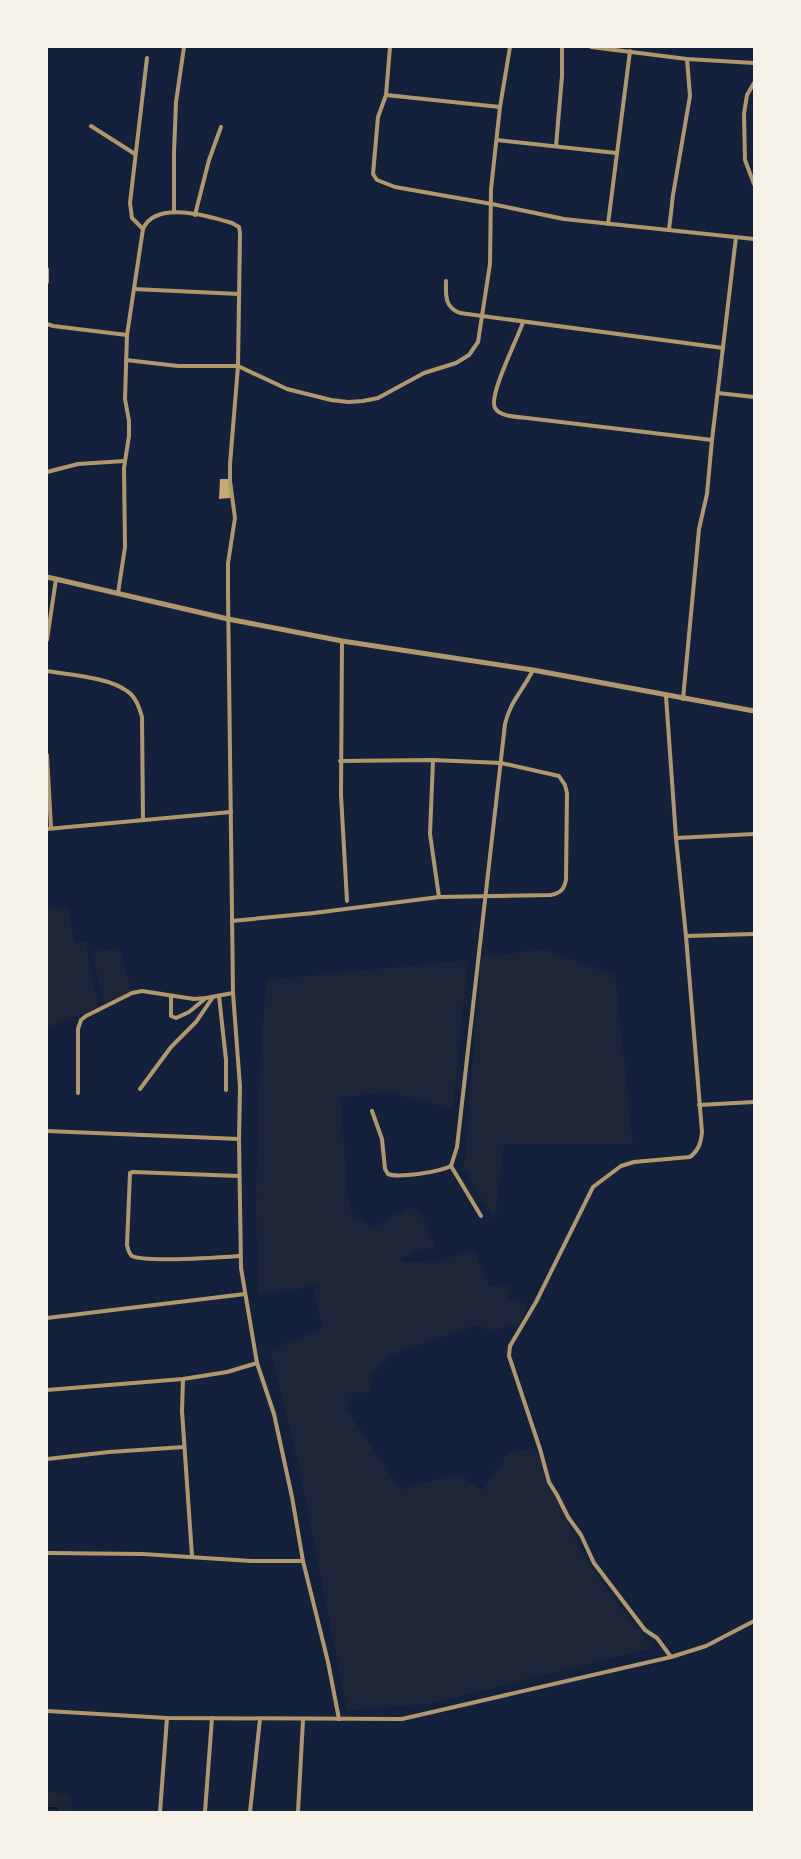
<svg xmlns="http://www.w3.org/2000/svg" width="801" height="1859" viewBox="0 0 801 1859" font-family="Cabin,sans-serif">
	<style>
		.green { fill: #1d2539 }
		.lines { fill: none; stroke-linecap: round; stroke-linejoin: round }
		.stream { stroke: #0b132b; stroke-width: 2 }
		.building { fill: #c6a872 }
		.minor { stroke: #b1986c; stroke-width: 4 }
		.tertiary { stroke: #b1986c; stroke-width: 5 }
	</style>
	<rect width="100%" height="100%" fill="#14213d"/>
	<!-- green -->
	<g class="green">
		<polygon points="47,907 69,909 74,943 87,941 87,953 99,1007 47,1028"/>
		<polygon points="119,949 132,991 111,1000 105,1006 91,951"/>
		<polygon points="545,949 615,975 633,1144 504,1144 495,1221 464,1169 481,957"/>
		<polygon points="468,960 453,1109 388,1093 341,1097 347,1193 354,1218 363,1219 372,1228 409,1207 420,1211 436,1248 416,1250 398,1261 434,1263 474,1249 489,1286 508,1285 509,1300 519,1300 527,1306 519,1324 489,1331 476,1325 389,1356 372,1374 371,1392 354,1393 346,1409 400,1489 458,1474 482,1490 509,1452 536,1448 555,1496 589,1566 652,1648 429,1704 347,1711 301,1477 270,1351 323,1327 313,1291 318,1285 258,1295 256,1209 258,1098 266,980"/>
		<polygon points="47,1792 70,1794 73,1812 47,1812"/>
	</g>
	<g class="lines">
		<!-- stream -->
		<polyline class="stream" points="47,1808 56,1808 57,1812"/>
	</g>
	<!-- building -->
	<polygon class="building" points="220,479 230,479 230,498 219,499"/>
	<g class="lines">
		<!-- minor -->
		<g class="minor">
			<polyline points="390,47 386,95 378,117 373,174 377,180 395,187 492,204 564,219 754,239"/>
			<polyline points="591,47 687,59 754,63"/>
			<polyline points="754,83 747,95 744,114 745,160 754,184"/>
			<polyline points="386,95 500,107"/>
			<polyline points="91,126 135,154"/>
			<polyline points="497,140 616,153"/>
			<polyline points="556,146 562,76 562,47"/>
			<polyline points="174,212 174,153 176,102 184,47"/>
			<polyline points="195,215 209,160 221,127"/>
			<polyline points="608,224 630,51"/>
			<polyline points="143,229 132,218 130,203 147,58"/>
			<polyline points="669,230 673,195 690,96 687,59"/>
			<polyline points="47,269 47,282"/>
			<path d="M446 281C446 295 444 307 460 313L723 348"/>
			<polyline points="134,289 239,294"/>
			<path d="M523 322C518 338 488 396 495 408 500 417 518 417 527 418L712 440"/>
			<polyline points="47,324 53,326 127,335"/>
			<polyline points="126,360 178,366 238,366 287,389 331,400 348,402 363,401 378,398 424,373 456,363 469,355 478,342 490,264 491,189 500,107 510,47"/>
			<polyline points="718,393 754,397"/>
			<polyline points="47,472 78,464 125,461"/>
			<path d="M118 593 125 547 124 468 129 436V421L125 399 127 335 143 229C155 200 209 216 232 223L239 227 240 233 238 366 230 464V481L235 518 228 563V593L233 993 240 1087 239 1139 241 1268 257 1363 274 1414 292 1497 303 1561 328 1662 339 1719"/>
			<polyline points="47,640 56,579"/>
			<polyline points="342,641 341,795 347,901"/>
			<path d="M47 671C70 675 108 677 127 691 136 697 139 707 142 717L143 820"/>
			<path d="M666 696 676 838 686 936 702 1132C701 1142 699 1150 690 1157L634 1162 621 1166 593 1187 536 1302 510 1346 509 1356 540 1449 549 1482 557 1495 568 1517 581 1535 594 1563 645 1630 657 1638 671 1657"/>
			<polyline points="683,699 699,529 707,494 712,440 736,237"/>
			<polyline points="47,755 51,828"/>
			<polyline points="433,760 430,834 439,897"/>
			<polyline points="47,829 231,812"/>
			<polyline points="676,838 754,834"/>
			<path d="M232 921 314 913 439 897 551 895C561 893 564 889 566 880L567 793 565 785 559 776 501 763 433 760 340 761"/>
			<polyline points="686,936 754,934"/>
			<polyline points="219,996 226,1060 226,1090"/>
			<polyline points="171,997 171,1016 176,1018 189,1012 206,998"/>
			<polyline points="140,1089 171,1047 196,1022 213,997"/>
			<polyline points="78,1093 78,1029 81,1020 86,1016 132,993 142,991 194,999 206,998 233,993"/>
			<polyline points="699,1105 754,1102"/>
			<path d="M372 1111 382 1139 385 1169 388 1174C399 1178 440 1172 451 1166L457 1147 505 724C510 702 523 690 533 670"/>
			<polyline points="47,1131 239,1139"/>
			<polyline points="451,1166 481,1216"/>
			<path d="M239 1176 133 1172 130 1173 127 1245C128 1249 129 1254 132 1256 145 1263 221 1257 240 1256"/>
			<polyline points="47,1318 245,1294"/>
			<polyline points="183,1379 182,1411 192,1556"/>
			<polyline points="47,1390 183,1379 227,1372 257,1363"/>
			<polyline points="47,1459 109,1452 184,1447"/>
			<polyline points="47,1553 143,1554 251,1561 303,1561"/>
			<polyline points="47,1711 167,1718 402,1719 671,1657 706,1646 754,1621"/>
			<polyline points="160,1812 167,1718"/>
			<polyline points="205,1812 212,1718"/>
			<polyline points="250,1812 260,1719"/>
			<polyline points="298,1812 303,1720"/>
		</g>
		<!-- tertiary -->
		<polyline class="tertiary" points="47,577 228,619 342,641 533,670 754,711"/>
	</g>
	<!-- border -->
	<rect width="801" height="1859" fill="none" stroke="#f6f1e7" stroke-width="96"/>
</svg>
